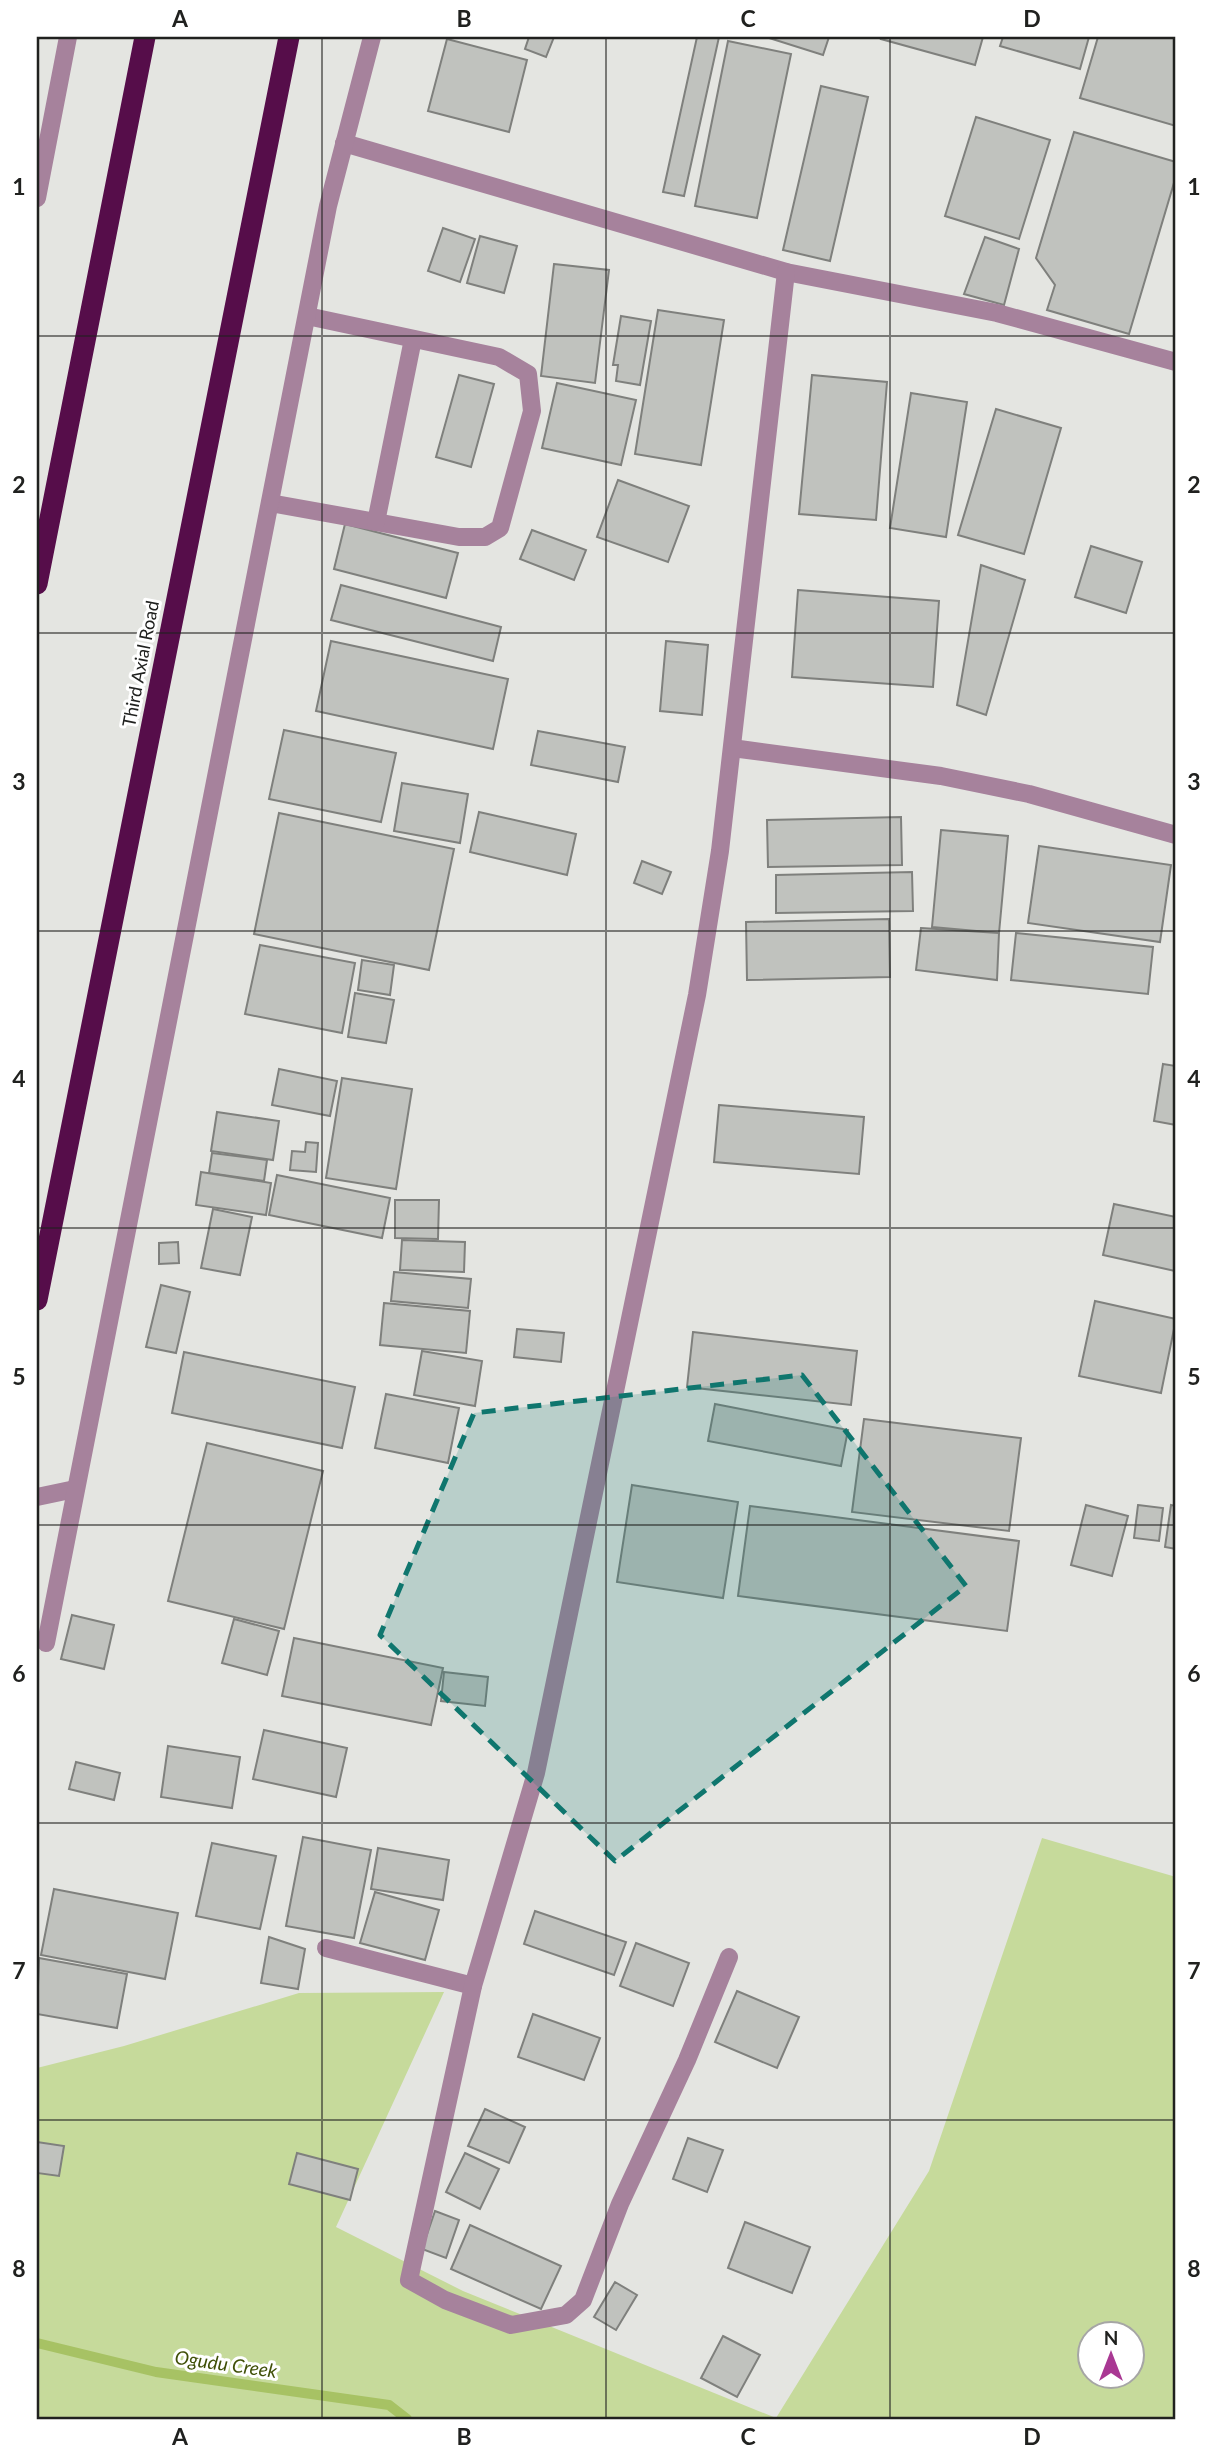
<svg xmlns="http://www.w3.org/2000/svg" width="1213" height="2456" viewBox="0 0 1213 2456" font-family="Lato,sans-serif">
	<style>
		.green { fill: #c6da9b; fill-rule: evenodd }
		.lines { fill: none; stroke-linecap: round; stroke-linejoin: round }
		.stream { stroke: #a7c264; stroke-width: 10 }
		.building { fill: #c0c2be; stroke: #7f807d; stroke-width: 2 }
		.lane { stroke: #a6829c; stroke-width: 18 }
		.street { stroke: #a6829c; stroke-width: 18 }
		.highway { stroke: #560d4a; stroke-width: 21 }
		.marked { fill: #0f766e; fill-opacity: 0.2; stroke: #0f766e; stroke-width: 5; stroke-dasharray: 14 9; stroke-linejoin: round }
		.grid { fill: none; stroke: #20211f; stroke-width: 2; stroke-opacity: 0.55 }
		.labels { text-anchor: middle; stroke-width: 6; stroke-linejoin: round; paint-order: stroke }
		.street-label { font-size: 18px; fill: #20211f; stroke: #fff }
		.water-label { font-size: 19px; font-style: italic; fill: #405008; stroke: #fff }
		.neatline { fill: none; stroke: #20211f; stroke-width: 2.5 }
		.grid-label { font-size: 23px; text-anchor: middle; font-weight: bold; fill: #20211f }
	</style>
	<rect width="100%" height="100%" fill="#e4e5e1"/>
	<!-- green -->
	<path class="green" d="M1042 1838 1176 1877V2419H37V2068L124 2046 299 1993 444 1992 336 2227 463 2291 776 2418 929 2171ZM1090 2334H1132V2376H1090Z"/>
	<g class="lines">
		<!-- stream -->
		<polyline class="stream" points="37,2343 156,2372 389,2405 407,2419"/>
	</g>
	<!-- building -->
	<g class="building">
		<polygon points="529,37 554,37 546,57 525,49"/>
		<polygon points="697,37 719,37 684,196 663,192"/>
		<polygon points="766,37 829,37 823,55"/>
		<polygon points="882,37 983,37 975,65 881,39"/>
		<polygon points="1003,37 1089,37 1080,69 1000,46"/>
		<polygon points="1098,37 1176,37 1176,126 1080,98"/>
		<polygon points="447,39 527,60 509,132 428,111"/>
		<polygon points="728,41 791,54 757,218 695,206"/>
		<polygon points="821,86 868,97 830,261 783,250"/>
		<polygon points="976,117 1050,140 1019,239 945,216"/>
		<polygon points="1074,132 1176,162 1176,176 1129,334 1047,310 1055,285 1036,258"/>
		<polygon points="443,228 475,239 460,282 428,271"/>
		<polygon points="480,236 517,246 504,293 467,283"/>
		<polygon points="985,237 1019,249 1004,305 964,294"/>
		<polygon points="554,264 609,270 595,383 541,376"/>
		<polygon points="658,310 724,320 701,465 635,454"/>
		<polygon points="621,316 651,321 640,385 616,381 618,365 613,365"/>
		<polygon points="459,375 494,384 471,467 436,457"/>
		<polygon points="812,375 887,382 876,520 799,514"/>
		<polygon points="557,383 636,400 621,465 542,448"/>
		<polygon points="911,393 967,402 946,537 890,528"/>
		<polygon points="996,409 1061,428 1024,554 958,535"/>
		<polygon points="618,480 689,506 668,562 597,537"/>
		<polygon points="345,524 458,553 446,598 334,569"/>
		<polygon points="532,530 586,550 574,580 520,559"/>
		<polygon points="1091,546 1142,562 1126,613 1075,597"/>
		<polygon points="981,565 1025,580 986,715 957,705"/>
		<polygon points="341,585 501,627 493,661 331,620"/>
		<polygon points="798,590 939,601 933,687 792,677"/>
		<polygon points="331,641 508,679 493,749 316,711"/>
		<polygon points="666,641 708,645 702,715 660,711"/>
		<polygon points="284,730 396,753 381,822 269,799"/>
		<polygon points="538,731 625,747 618,782 531,765"/>
		<polygon points="402,783 468,794 460,843 394,831"/>
		<polygon points="479,812 576,834 567,875 470,852"/>
		<polygon points="279,813 454,849 429,970 254,934"/>
		<polygon points="901,817 902,865 768,867 767,820"/>
		<polygon points="941,830 1008,836 999,933 932,927"/>
		<polygon points="1039,846 1171,865 1160,942 1028,923"/>
		<polygon points="642,861 671,872 662,894 634,883"/>
		<polygon points="912,872 913,911 776,913 776,875"/>
		<polygon points="889,919 890,977 747,980 746,922"/>
		<polygon points="921,928 999,933 997,980 916,970"/>
		<polygon points="1016,933 1153,947 1148,994 1011,980"/>
		<polygon points="260,945 355,963 342,1033 245,1014"/>
		<polygon points="362,960 394,965 390,995 358,990"/>
		<polygon points="355,993 394,1000 386,1043 348,1037"/>
		<polygon points="1163,1064 1176,1066 1176,1125 1154,1121"/>
		<polygon points="279,1069 337,1081 330,1116 272,1105"/>
		<polygon points="342,1078 412,1089 396,1189 326,1178"/>
		<polygon points="719,1105 864,1117 859,1174 714,1162"/>
		<polygon points="217,1112 279,1121 273,1160 211,1151"/>
		<polygon points="306,1142 318,1143 316,1172 290,1170 292,1151 305,1152"/>
		<polygon points="212,1153 267,1160 264,1181 209,1173"/>
		<polygon points="201,1172 271,1183 266,1215 196,1205"/>
		<polygon points="277,1175 390,1198 382,1238 269,1215"/>
		<polygon points="395,1200 439,1200 438,1239 395,1238"/>
		<polygon points="1114,1204 1176,1217 1175,1271 1103,1255"/>
		<polygon points="213,1209 252,1217 240,1275 201,1268"/>
		<polygon points="402,1240 465,1242 464,1272 400,1270"/>
		<polygon points="178,1242 179,1263 159,1264 159,1243"/>
		<polygon points="394,1272 471,1279 468,1308 391,1301"/>
		<polygon points="161,1285 190,1292 176,1353 146,1347"/>
		<polygon points="1095,1301 1176,1319 1161,1393 1079,1376"/>
		<polygon points="384,1303 470,1311 466,1353 380,1345"/>
		<polygon points="517,1329 564,1333 561,1362 514,1357"/>
		<polygon points="693,1332 857,1351 851,1405 687,1387"/>
		<polygon points="422,1351 482,1361 475,1406 414,1395"/>
		<polygon points="184,1352 355,1387 342,1448 172,1413"/>
		<polygon points="386,1394 459,1408 448,1463 375,1448"/>
		<polygon points="715,1404 848,1430 841,1466 708,1441"/>
		<polygon points="864,1419 1021,1438 1009,1531 852,1512"/>
		<polygon points="207,1443 323,1471 284,1629 168,1601"/>
		<polygon points="632,1485 738,1502 723,1598 617,1582"/>
		<polygon points="1086,1505 1128,1516 1112,1576 1071,1565"/>
		<polygon points="1138,1505 1163,1508 1159,1541 1134,1538"/>
		<polygon points="1171,1505 1176,1506 1176,1549 1165,1547"/>
		<polygon points="750,1506 1019,1541 1007,1631 738,1596"/>
		<polygon points="72,1615 114,1625 104,1669 61,1659"/>
		<polygon points="234,1619 279,1631 267,1675 222,1663"/>
		<polygon points="294,1638 443,1668 431,1725 282,1696"/>
		<polygon points="444,1672 488,1677 485,1706 441,1701"/>
		<polygon points="264,1730 347,1748 336,1797 253,1779"/>
		<polygon points="168,1746 240,1757 232,1808 161,1797"/>
		<polygon points="76,1762 120,1773 114,1800 69,1789"/>
		<polygon points="303,1837 371,1850 354,1938 286,1926"/>
		<polygon points="212,1843 276,1856 260,1929 196,1916"/>
		<polygon points="378,1848 449,1860 443,1900 371,1889"/>
		<polygon points="54,1889 178,1913 165,1979 41,1955"/>
		<polygon points="375,1892 439,1910 425,1960 360,1943"/>
		<polygon points="535,1911 626,1942 614,1975 524,1944"/>
		<polygon points="269,1937 305,1949 298,1989 261,1983"/>
		<polygon points="636,1943 689,1963 673,2006 620,1986"/>
		<polygon points="39,1958 127,1974 117,2028 37,2014"/>
		<polygon points="737,1991 799,2017 777,2068 715,2042"/>
		<polygon points="533,2014 600,2038 584,2080 518,2057"/>
		<polygon points="485,2109 525,2127 509,2163 468,2146"/>
		<polygon points="688,2138 723,2150 707,2192 673,2179"/>
		<polygon points="37,2142 64,2146 59,2176 37,2173"/>
		<polygon points="297,2153 358,2169 350,2200 289,2184"/>
		<polygon points="465,2153 499,2169 480,2209 446,2192"/>
		<polygon points="435,2211 459,2220 446,2258 422,2249"/>
		<polygon points="745,2222 810,2247 792,2293 728,2268"/>
		<polygon points="470,2225 561,2266 541,2309 451,2269"/>
		<polygon points="615,2282 637,2295 616,2330 594,2317"/>
		<polygon points="723,2336 760,2355 737,2397 701,2378"/>
	</g>
	<g class="lines">
		<!-- lane -->
		<g class="lane">
			<polyline points="270,503 459,537 485,537 500,528 532,411 528,374 499,357 307,316"/>
			<polyline points="376,522 413,339"/>
			<polyline points="326,1948 473,1986"/>
		</g>
		<!-- street -->
		<g class="street">
			<polyline points="344,143 786,272 997,313 1176,362"/>
			<polyline points="37,198 68,37"/>
			<polyline points="732,748 941,776 1029,794 1176,835"/>
			<polyline points="37,1497 75,1489"/>
			<polyline points="46,1643 328,206 372,37"/>
			<polyline points="729,1957 687,2060 620,2204 583,2300 566,2315 511,2325 445,2300 409,2280 473,1986 536,1773 697,995 720,851 786,272"/>
		</g>
		<!-- highway -->
		<g class="highway">
			<polyline points="37,584 145,37"/>
			<polyline points="37,1300 289,37"/>
		</g>
	</g>
	<!-- marked area -->
	<path class="marked" d="M802 1375 966 1586 615 1861 380 1635 474 1413Z"/>
	<!-- grid -->
	<path class="grid" d="M322 37V2419M606 37V2419M890 37V2419M37 336H1176M37 633H1176M37 931H1176M37 1228H1176M37 1525H1176M37 1823H1176M37 2120H1176"/>
	<g class="labels">
		<!-- street labels -->
		<g class="street-label">
			<text transform="translate(141 664) rotate(-79)" y="6">Third Axial Road</text>
		</g>
		<!-- water labels -->
		<g class="water-label">
			<text transform="translate(226 2364) rotate(8)" y="7">Ogudu Creek</text>
		</g>
	</g>
	<!-- border -->
	<rect width="1213" height="2456" fill="none" stroke="#ffffff" stroke-width="77"/>
	<!-- north arrow -->
	<g transform="translate(1111 2355)"><circle r="33" fill="#ffffff" stroke="#a6a6a5" stroke-width="2"/>
	<path d="M0-5L12 26L0 18L-12 26Z" fill="#a93893"/>
	<text y="-10" font-size="19" font-weight="bold" text-anchor="middle" fill="#20211f">N</text>
	</g>
	<rect x="38" y="38" width="1136" height="2380" class="neatline"/>
	<g class="grid-label">
		<text x="180" y="27">A</text>
		<text x="464" y="27">B</text>
		<text x="748" y="27">C</text>
		<text x="1032" y="27">D</text>
		<text x="19" y="195">1</text>
		<text x="1194" y="195">1</text>
		<text x="19" y="493">2</text>
		<text x="1194" y="493">2</text>
		<text x="19" y="790">3</text>
		<text x="1194" y="790">3</text>
		<text x="19" y="1087">4</text>
		<text x="1194" y="1087">4</text>
		<text x="19" y="1385">5</text>
		<text x="1194" y="1385">5</text>
		<text x="19" y="1682">6</text>
		<text x="1194" y="1682">6</text>
		<text x="19" y="1979">7</text>
		<text x="1194" y="1979">7</text>
		<text x="19" y="2277">8</text>
		<text x="1194" y="2277">8</text>
		<text x="180" y="2445">A</text>
		<text x="464" y="2445">B</text>
		<text x="748" y="2445">C</text>
		<text x="1032" y="2445">D</text>
	</g>
</svg>
